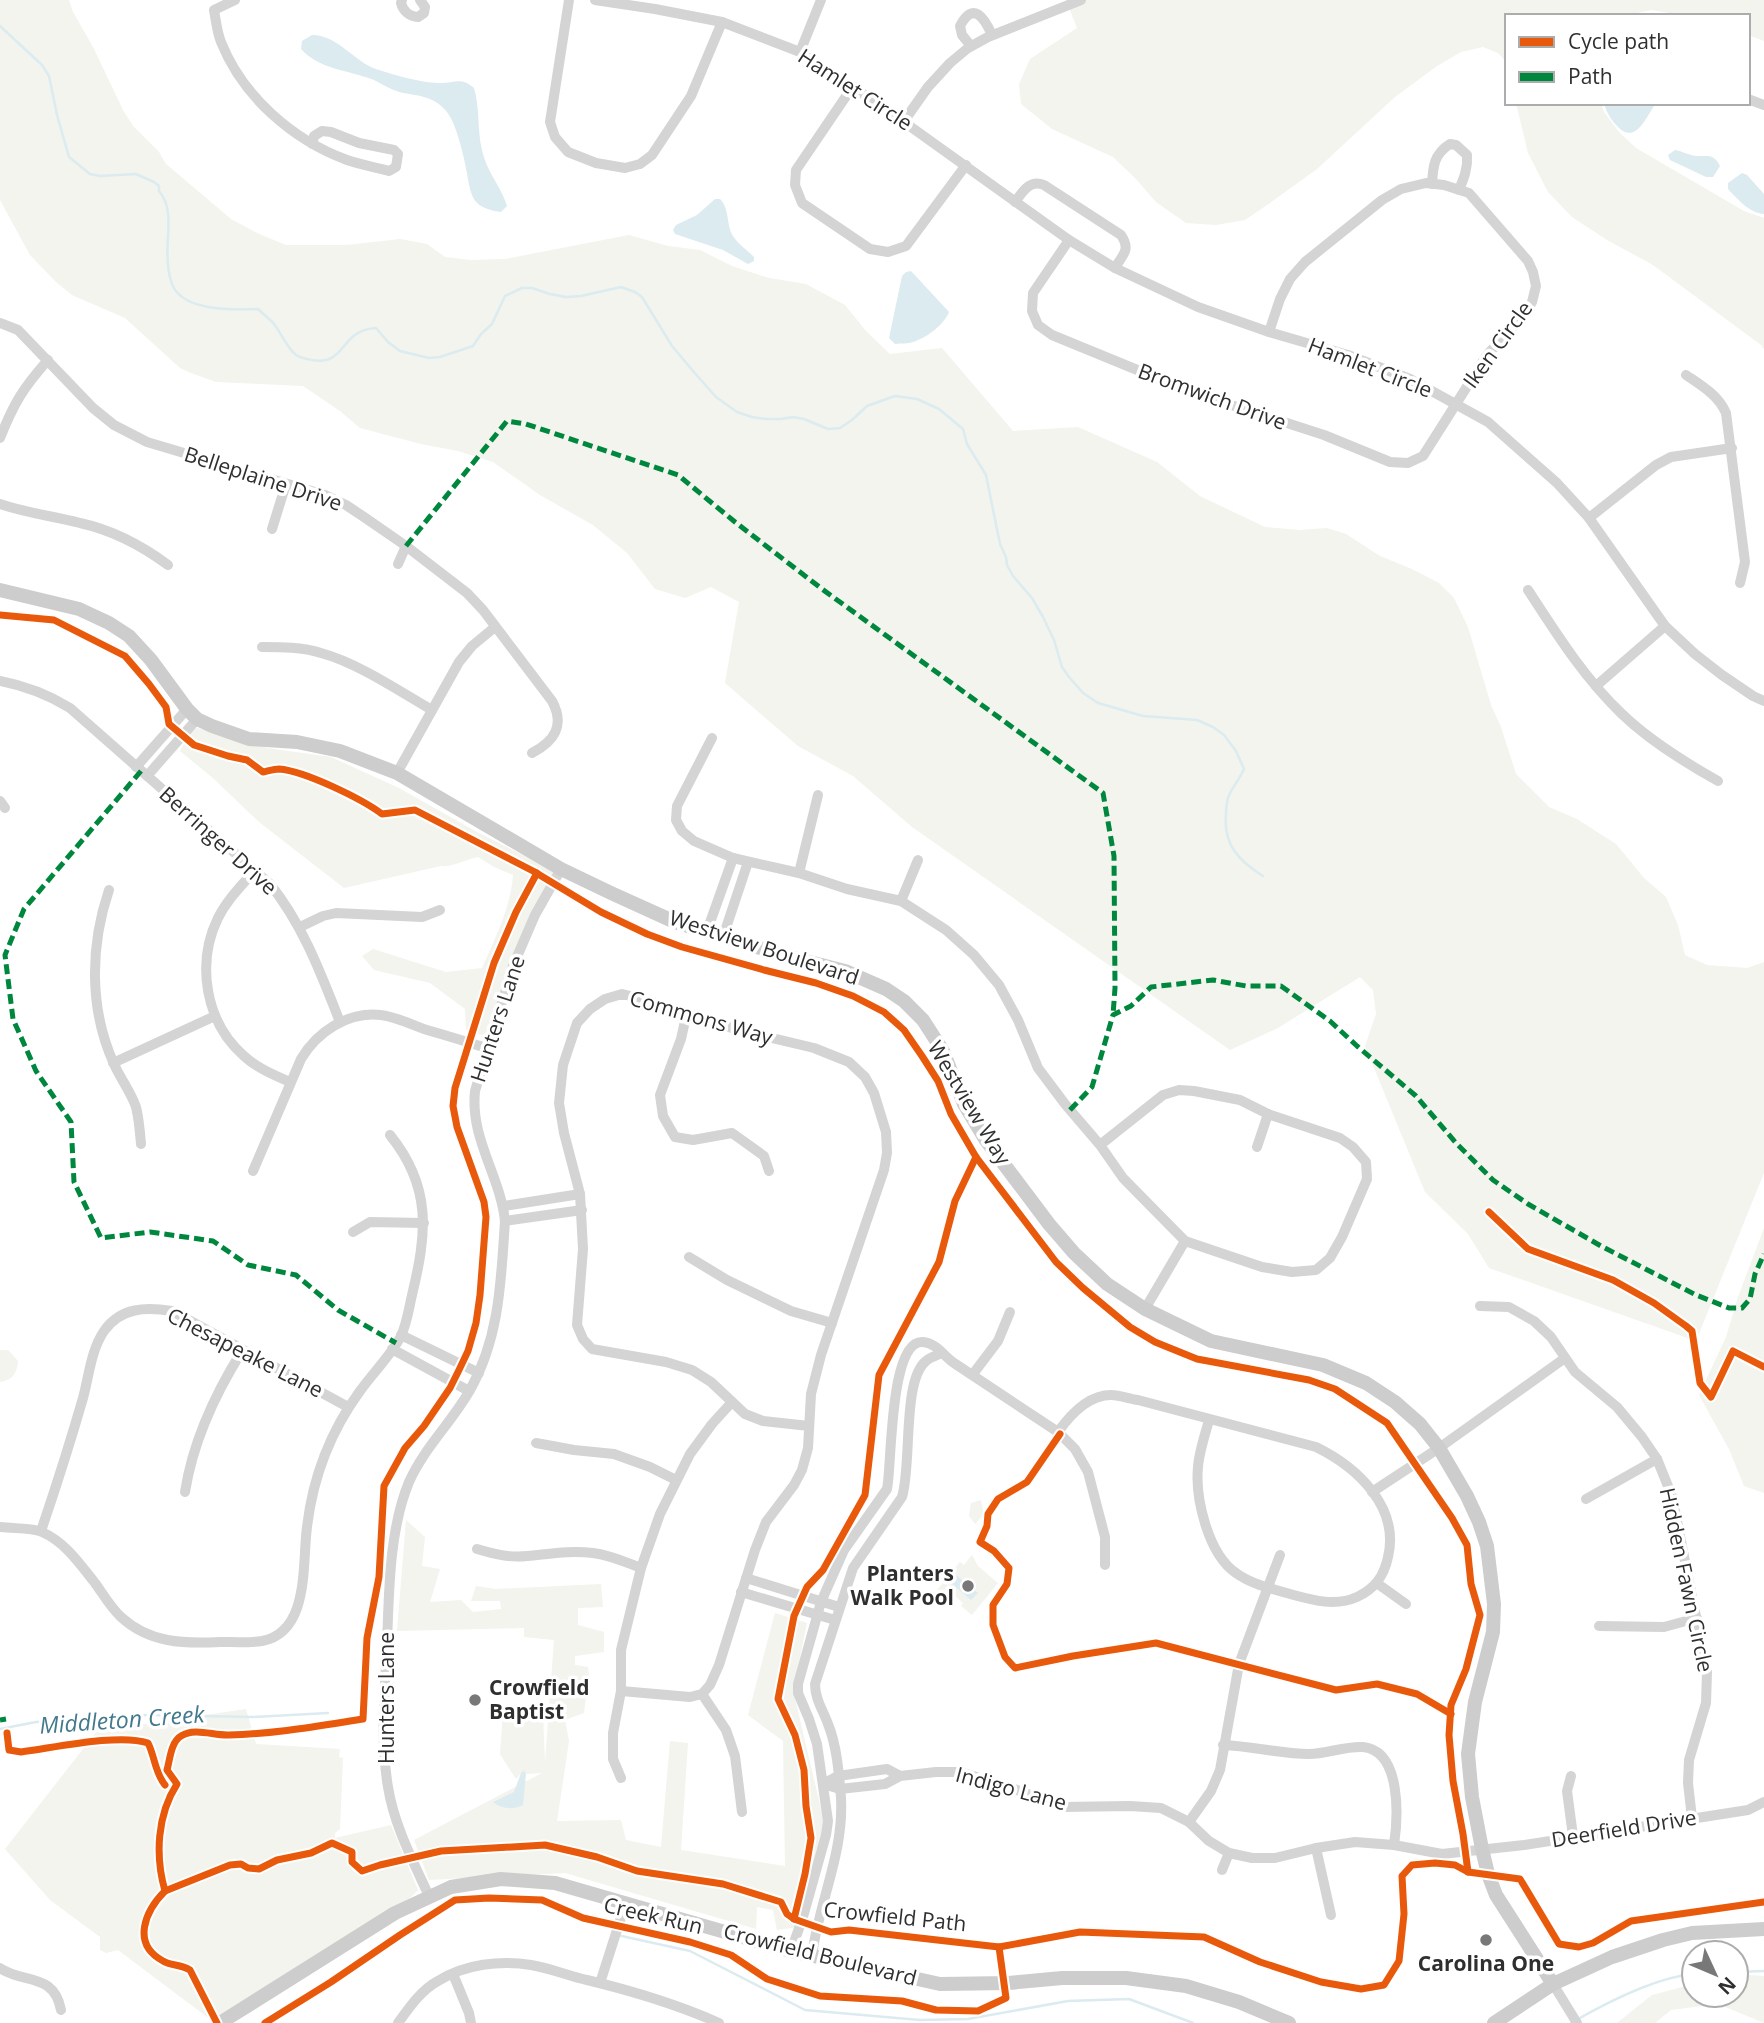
<svg xmlns="http://www.w3.org/2000/svg" width="1764" height="2023" viewBox="0 0 1764 2023" font-family="'Open Sans',sans-serif">
	<style>
		.green { fill: #f2f4ed }
		.water { fill: #dbebf0 }
		.lines { fill: none; stroke-linecap: round; stroke-linejoin: round }
		.stream { stroke: #dbebf0; stroke-width: 2.5 }
		.street { stroke: #d4d4d4; stroke-width: 10 }
		.secondary { stroke: #cdcdcd; stroke-width: 14 }
		.quiet { stroke: #00873e; stroke-width: 5; stroke-dasharray: 10 5; stroke-linecap: butt }
		.cycleway-casing { stroke: #fff; stroke-width: 11 }
		.cycleway { stroke: #e8590c; stroke-width: 7 }
		.poi-dot { fill: #787878; stroke: #fff; stroke-width: 2.5 }
		.labels { text-anchor: middle; stroke-width: 7; stroke-linejoin: round; paint-order: stroke }
		.street-label { font-size: 21px; fill: #2f2f2f; stroke: #fff }
		.poi-label { font-size: 21px; font-weight: bold; fill: #2f2f2f; stroke: #fff; text-anchor: end }
		.water-label { font-size: 23px; font-style: italic; fill: #42798c; stroke: #fff }
	</style>
	<rect width="100%" height="100%" fill="#fff"/>
	<!-- green -->
	<g class="green">
		<polygon points="0,0 69,0 73,12 93,47 124,112 134,127 159,152 166,164 198,191 231,219 259,234 286,245 347,245 400,239 427,244 445,257 470,260 505,259 629,235 668,246 700,250 732,266 769,278 806,284 845,305 866,331 890,354 942,348 1013,431 1078,427 1157,462 1200,496 1265,527 1300,530 1327,528 1346,534 1380,556 1412,569 1439,583 1454,598 1468,627 1491,705 1501,727 1516,774 1549,807 1577,819 1616,844 1644,878 1666,897 1678,925 1685,955 1707,965 1747,968 1764,962 1764,1173 1696,1341 1489,1268 1468,1234 1425,1192 1365,1046 1376,1014 1373,990 1360,977 1278,1028 1230,1050 912,827 853,776 798,746 725,683 739,602 711,587 685,598 655,589 627,553 593,525 540,495 493,462 458,451 421,444 360,428 340,411 303,386 216,382 191,373 180,368 125,318 72,295 56,282 30,255 0,200"/>
		<polygon points="1066,0 1764,0 1764,41 1748,35 1748,16 1688,16 1651,10 1623,16 1507,16 1507,63 1498,53 1483,47 1461,52 1437,66 1395,97 1317,169 1274,200 1245,220 1216,225 1186,223 1156,202 1136,179 1113,157 1052,129 1021,104 1019,84 1030,59 1077,28"/>
		<polygon points="1516,103 1601,103 1604,112 1619,132 1636,148 1744,211 1764,218 1764,349 1761,345 1653,265 1607,240 1572,217 1548,192 1528,153"/>
		<path d="M197 728 267 748 331 757 399 788 477 832 559 873 537 903 502 983 487 1037 466 1029 465 1009 430 983 374 970 362 956 373 949 446 972 482 968C495 938 511 907 513 875L494 867 478 857C466 859 451 868 441 866L344 888 259 822 214 779 180 751 192 729Z"/>
		<polygon points="1764,1228 1764,1493 1744,1486 1729,1449 1699,1395 1726,1337 1738,1297"/>
		<path d="M0 1350H8L18 1361C17 1373 13 1380 0 1382Z"/>
		<polygon points="981,1500 984,1514 975,1524 969,1516 971,1503"/>
		<polygon points="406,1520 425,1537 422,1566 440,1569 430,1602 461,1600 473,1612 501,1609 500,1601 471,1601 476,1586 496,1589 601,1584 603,1607 578,1608 578,1625 604,1632 604,1652 575,1656 575,1665 588,1667 590,1684 571,1682 571,1693 586,1696 584,1713 565,1720 569,1741 557,1821 621,1820 626,1840 661,1847 670,1741 688,1743 681,1850 785,1866 783,1741 748,1715 775,1613 807,1623 793,1690 825,1826 798,1927 777,1930 773,1910 757,1907 756,1929 565,1873 429,1880 414,1840 542,1773 526,1774 524,1770 516,1779 500,1754 503,1714 543,1714 545,1762 554,1640 524,1637 524,1628 397,1631"/>
		<polygon points="972,1555 978,1566 998,1583 972,1615 961,1606 963,1603 946,1588 941,1594 937,1590 960,1562 964,1565"/>
		<polygon points="246,1709 256,1744 340,1749 339,1757 343,1758 340,1829 335,1833 335,1838 391,1825 418,1890 410,1898 211,2020 118,1950 106,1953 100,1950 100,1937 50,1900 5,1849 97,1731"/>
		<polygon points="1736,1974 1764,1976 1764,2023 1718,2004 1671,2010 1655,2023 1617,2023 1652,1995 1694,1984 1694,1995 1736,1995"/>
	</g>
	<!-- water -->
	<g class="water">
		<path d="M312 35C339 35 354 63 379 70 398 76 419 82 438 83 454 84 460 76 474 88 480 108 477 129 482 150 486 171 501 186 507 206L501 212C473 208 471 198 467 173 464 157 457 125 447 112 434 95 416 96 399 92 390 89 382 84 374 80 349 70 320 70 301 49L302 41Z"/>
		<path d="M1604 103H1656C1646 117 1636 145 1618 127 1612 121 1606 112 1604 103Z"/>
		<path d="M1675 150C1681 151 1691 156 1697 156 1709 156 1714 154 1720 166L1713 177H1706L1670 160 1668 155Z"/>
		<path d="M1742 173 1747 175 1764 194V214C1749 213 1738 199 1728 189V183Z"/>
		<path d="M715 199H720C730 209 726 225 733 236 738 244 747 250 754 257V261L748 264 723 250 675 234 673 230 676 225 697 215Z"/>
		<path d="M911 271 949 312C944 325 926 338 913 342 908 344 901 343 895 344L889 338 902 276 906 272Z"/>
		<polygon points="956,1575 978,1593 971,1600 950,1582"/>
		<path d="M524 1770 526 1774 523 1805C514 1810 501 1809 493 1802L514 1792 521 1773Z"/>
	</g>
	<g class="lines">
		<!-- stream -->
		<g class="stream">
			<path d="M0 26 42 65 49 76 57 115 69 157 90 174 100 176 136 174 154 182 159 186V191C170 204 169 221 168 237 167 251 167 268 171 281 179 312 233 310 258 309 263 314 270 319 274 324 282 334 286 347 296 355 300 358 307 359 312 360 347 366 339 330 376 328L388 342 400 351 429 358 440 357 473 346 481 334 492 324 505 296 522 288H532L550 294 566 297 581 296 621 287 635 292 642 297 672 346 693 371 716 397 737 412 752 417 765 419H781L793 417 804 419 828 429 840 428 852 420 867 406 895 396 917 399 939 409 963 429 967 444 986 475 1000 544 1006 557 1007 565 1013 576 1032 598 1043 617 1054 640 1062 667 1069 677 1083 693 1098 703 1143 716 1197 720 1213 727 1224 735 1236 751 1244 769C1240 778 1235 784 1230 793 1227 799 1226 808 1226 814 1223 845 1239 861 1263 876"/>
			<polyline points="0,1729 36,1722 144,1715 252,1717 328,1713"/>
			<polyline points="617,1935 690,1951 805,2010 920,2020 968,2019 1068,2001 1129,1999 1193,2023"/>
			<polyline points="1736,1972 1764,1971"/>
			<path d="M1571 2023C1604 2004 1656 1977 1694 1974"/>
		</g>
		<!-- street -->
		<g class="street">
			<path d="M235 0 214 10C216 21 217 32 221 42 243 97 293 140 347 160 361 165 375 167 389 171L396 167 398 154 394 150 359 143 331 132 322 131 314 136 312 144"/>
			<path d="M402 0 401 3C403 11 410 17 418 17L424 13 425 7 420 0"/>
			<polyline points="569,0 550,122 555,137 568,152 596,163 625,168 640,164 652,155 691,96 722,22"/>
			<polyline points="595,0 655,9 722,22 800,52 890,112 1069,240 1115,268 1198,307 1269,332 1348,355 1410,379 1488,422 1557,483 1589,518 1665,626 1695,654 1722,675 1753,696 1764,701"/>
			<path d="M971 46 962 35 960 26C973 1 984 17 992 35"/>
			<polyline points="800,52 821,0"/>
			<polyline points="853,86 796,170 795,185 802,203 870,249 888,252 906,246 966,165"/>
			<polyline points="1748,99 1764,105"/>
			<polyline points="904,121 928,87 950,63 968,48 988,37 1081,0"/>
			<path d="M1432 184C1433 166 1434 154 1450 144L1456 145 1467 155C1468 168 1464 178 1459 190"/>
			<path d="M1015 202C1023 191 1030 179 1044 185L1121 235C1131 250 1123 254 1115 268"/>
			<polyline points="1069,240 1033,293 1032,311 1038,325 1052,335 1191,392 1324,435 1390,462 1408,463 1423,456 1487,355 1525,314 1532,302 1536,286 1533,272 1528,261 1469,193 1444,185 1426,183 1401,189 1382,200 1305,262 1290,279 1280,299 1269,332"/>
			<path d="M0 323 18 330 93 408 114 425 147 442 325 495 346 505 364 517 406 546 467 593 483 610 552 701C565 725 555 741 532 753"/>
			<path d="M1686 375C1702 386 1718 395 1726 413L1745 562 1740 583"/>
			<path d="M0 438C14 403 23 388 48 360"/>
			<path d="M0 504C26 513 53 516 80 523 112 530 141 545 168 565"/>
			<polyline points="1589,518 1656,465 1671,457 1732,448"/>
			<polyline points="272,529 286,484"/>
			<polyline points="398,564 406,546"/>
			<path d="M1528 590C1556 633 1584 678 1622 714 1650 741 1684 762 1718 781"/>
			<path d="M262 647C282 647 302 647 321 653 358 663 399 691 432 710"/>
			<path d="M0 681C26 686 47 694 70 708L270 884C303 925 321 974 340 1022"/>
			<polyline points="1596,686 1665,626"/>
			<polyline points="712,738 677,806 676,820 682,831 694,841 733,858 799,873 847,889 901,901 946,930 974,955 999,985 1018,1020 1038,1068 1065,1104 1100,1145 1123,1178 1185,1241 1262,1267 1292,1272 1316,1270 1330,1258 1342,1237 1367,1179 1366,1162 1353,1147 1340,1138 1268,1114 1240,1100 1194,1091 1179,1090 1163,1095 1100,1145"/>
			<polyline points="136,767 187,709"/>
			<polyline points="397,773 459,662 472,646 495,627"/>
			<polyline points="147,776 197,719"/>
			<polyline points="0,801 5,808"/>
			<path d="M254 871C241 886 227 900 218 918 196 963 205 1022 244 1056 257 1068 274 1075 290 1082"/>
			<polyline points="799,873 818,795"/>
			<path d="M109 890C90 946 89 1009 114 1064 120 1078 131 1092 136 1107 139 1119 140 1132 141 1144"/>
			<polyline points="901,901 918,860"/>
			<polyline points="300,927 323,916 336,913 422,917 440,910"/>
			<polyline points="707,931 733,858"/>
			<polyline points="723,937 748,862"/>
			<polyline points="687,1012 681,1039 660,1095 663,1116 675,1137 693,1140 732,1133 764,1156 769,1171"/>
			<polyline points="113,1063 215,1016"/>
			<polyline points="1257,1147 1268,1114"/>
			<path d="M253 1171 301 1059C317 1032 348 1011 381 1015 397 1017 412 1025 427 1030 448 1036 468 1042 489 1049"/>
			<polyline points="504,1206 580,1194"/>
			<polyline points="505,1221 582,1210"/>
			<polyline points="353,1232 370,1222 424,1223"/>
			<polyline points="689,1257 727,1280 791,1311 832,1323"/>
			<polyline points="1480,1306 1509,1307 1534,1321 1551,1337 1575,1372 1617,1407 1642,1437 1657,1459 1672,1496 1707,1672 1706,1703 1689,1760 1688,1783 1692,1818"/>
			<polyline points="1145,1309 1185,1241"/>
			<polyline points="401,1335 479,1373"/>
			<polyline points="392,1349 469,1391"/>
			<polyline points="973,1374 998,1341 1010,1312"/>
			<path d="M1058 1432C1070 1415 1088 1395 1111 1395 1120 1395 1130 1399 1138 1400L1316 1447C1357 1467 1400 1507 1388 1557 1384 1576 1375 1589 1357 1597 1335 1607 1312 1600 1290 1594 1272 1589 1251 1584 1236 1573 1208 1554 1195 1498 1198 1467 1199 1452 1205 1435 1209 1420"/>
			<polyline points="536,1443 574,1450 614,1454 650,1467 676,1480"/>
			<path d="M185 1492C193 1441 215 1394 242 1351"/>
			<polyline points="1372,1492 1439,1448 1565,1358"/>
			<polyline points="1586,1499 1657,1459"/>
			<path d="M0 1527C13 1529 30 1527 42 1532 65 1542 80 1564 95 1583 103 1594 111 1608 121 1617 149 1643 184 1644 220 1642 234 1642 249 1643 262 1641 310 1632 302 1564 307 1527 313 1476 330 1432 360 1391 372 1374 392 1354 401 1336 407 1323 409 1308 412 1295 427 1233 432 1187 390 1135"/>
			<path d="M41 1531C56 1487 70 1443 83 1398 89 1376 91 1350 104 1331 121 1307 146 1307 172 1311L348 1407"/>
			<path d="M477 1549C494 1554 509 1558 527 1556 549 1554 570 1550 593 1553 610 1555 625 1562 641 1568"/>
			<polyline points="746,1578 839,1607"/>
			<polyline points="1378,1584 1406,1604"/>
			<polyline points="741,1592 835,1620"/>
			<polyline points="1599,1626 1664,1627 1697,1618"/>
			<polyline points="621,1691 690,1697 702,1694 710,1685 719,1665 755,1550 766,1522 794,1485 802,1470 808,1448 811,1394 821,1355 884,1170 887,1153 886,1132 874,1093 865,1077 849,1062 814,1048 738,1030 643,999 622,994 605,999 590,1009 577,1023 563,1065 559,1103 564,1133 580,1194 583,1249 577,1325 583,1339 592,1349 666,1362 692,1370 711,1382 745,1414 763,1421 809,1426"/>
			<polyline points="702,1694 726,1730 735,1756 742,1812"/>
			<path d="M1223 1745C1252 1746 1281 1754 1309 1754 1327 1754 1344 1746 1363 1747 1402 1751 1398 1818 1394 1845"/>
			<polyline points="900,1776 887,1769 838,1776 823,1784 840,1789 885,1784 900,1776 936,1772 960,1772 1006,1786 1063,1807 1130,1806 1161,1808 1189,1822 1209,1841 1229,1853 1252,1858 1275,1858 1316,1848 1355,1842 1394,1845 1442,1854 1524,1845 1748,1810 1764,1802"/>
			<polyline points="1571,1776 1567,1791 1573,1836"/>
			<polyline points="621,1778 613,1759 613,1733 621,1691 621,1650 641,1568 660,1514 690,1454 712,1424 732,1402"/>
			<polyline points="1189,1822 1211,1791 1220,1770 1239,1664 1280,1555"/>
			<polyline points="1316,1848 1331,1915"/>
			<polyline points="1222,1870 1229,1853"/>
			<path d="M429 1896C413 1861 394 1825 388 1787 380 1740 385 1692 387 1644 389 1593 389 1530 409 1482 424 1448 452 1422 470 1390 500 1337 501 1279 505 1221 500 1175 470 1139 475 1091L513 966 535 915 561 869"/>
			<path d="M791 1951 803 1917 826 1835 828 1821 817 1744 809 1719 798 1693V1684L821 1602 844 1550 887 1489C892 1467 889 1339 923 1342 936 1343 944 1356 954 1363L1058 1432 1075 1449 1088 1472 1105 1537V1565"/>
			<path d="M812 1955C819 1902 844 1853 841 1798 839 1774 837 1746 828 1724 823 1710 815 1699 815 1684L853 1568 902 1497C912 1466 902 1380 926 1361 930 1357 937 1356 941 1353"/>
			<path d="M0 1968C23 1984 54 1972 61 2010"/>
			<polyline points="453,1974 469,2013 471,2023"/>
			<polyline points="600,1983 626,1902"/>
			<polyline points="1553,1984 1577,2023"/>
			<path d="M398 2023C409 2008 421 1990 438 1981 465 1964 500 1960 531 1965 550 1968 569 1976 587 1980 633 1991 676 2004 719 2023"/>
		</g>
		<!-- secondary -->
		<g class="secondary">
			<polyline points="0,590 79,609 109,623 129,636 151,660 187,709 197,719 212,726 249,739 297,742 340,751 397,773 561,869 611,893 675,922 786,956 845,971 886,989 904,1001 923,1020 943,1051 964,1104 985,1139 1049,1224 1074,1253 1107,1284 1145,1309 1211,1341 1323,1365 1366,1383 1395,1402 1420,1424 1439,1448 1467,1496 1479,1522 1487,1546 1494,1604 1493,1632 1475,1702 1468,1754 1472,1797 1482,1849 1488,1874 1496,1895 1553,1984"/>
			<polyline points="220,2023 395,1913 451,1887 501,1879 555,1883 791,1951 940,1984 1009,1983 1062,1978 1126,1978 1186,1986 1239,2002 1289,2023"/>
			<polyline points="1494,2023 1553,1984 1612,1957 1663,1940 1692,1933 1764,1929"/>
		</g>
		<!-- quiet -->
		<g class="quiet">
			<polyline points="406,546 507,421 526,424 678,475 735,522 822,589 1103,793 1114,856 1115,988 1113,1015"/>
			<polyline points="141,771 24,909 5,955 13,1019 36,1071 71,1122 74,1182 101,1238 150,1232 213,1241 248,1265 296,1275 338,1310 396,1343"/>
			<polyline points="1070,1110 1092,1087 1113,1015 1131,1006 1151,987 1213,980 1246,986 1281,986 1330,1021 1357,1046 1416,1096 1456,1143 1493,1180 1528,1204 1601,1246 1696,1295 1729,1308 1742,1308 1750,1299 1755,1274 1764,1254"/>
			<polyline points="0,1720 6,1719"/>
		</g>
		<!-- cycleway casing -->
		<g class="cycleway-casing">
			<g id="cycleway">
				<path d="M0 615 54 620 125 656 149 684 166 707 169 724 194 745 228 756 247 760 263 772C268 771 274 769 279 769 305 771 362 799 382 814L415 810 533 871 601 912 647 934 682 947 764 970 816 983 853 996 884 1012 904 1030 922 1056 938 1081 951 1114 976 1157 1056 1262 1083 1288 1130 1327 1155 1342 1197 1359 1309 1380 1335 1389 1387 1423 1452 1518 1467 1545 1471 1584 1480 1615 1466 1669 1451 1705 1449 1735 1453 1781 1463 1834 1468 1872"/>
				<polyline points="1489,1212 1528,1249 1613,1280 1654,1303 1686,1326 1692,1331 1700,1383 1711,1397 1733,1351 1764,1367"/>
				<polyline points="1060,1434 1027,1482 998,1499 988,1514 987,1526 980,1542 994,1551 1009,1568 1007,1584 993,1605 993,1625 1005,1657 1015,1668 1073,1656 1156,1643 1336,1690 1377,1684 1417,1694 1451,1714"/>
				<path d="M7 1733 9 1750 21 1752C53 1748 119 1733 148 1743 155 1757 155 1773 165 1785"/>
				<polyline points="165,1891 230,1865 241,1864 248,1868 259,1869 277,1860 311,1853 332,1843 352,1852 352,1862 362,1871 380,1865 441,1851 545,1845 597,1857 637,1871 723,1884 781,1902 787,1914 794,1919 831,1932 849,1930 999,1947 1080,1932 1204,1937 1260,1962 1321,1982 1361,1989 1384,1985 1399,1961 1404,1914 1402,1876 1412,1865 1435,1863 1455,1865 1468,1872 1520,1879 1559,1944 1579,1947 1593,1943 1631,1921 1764,1902"/>
				<polyline points="794,1919 805,1874 811,1838 806,1806 804,1770 795,1735 778,1699 794,1616 807,1587 823,1570 865,1495 879,1375 939,1262 955,1201 976,1157"/>
				<path d="M217 2023 190 1970C180 1964 171 1966 163 1961 131 1944 145 1911 165 1891 155 1856 157 1815 177 1784L167 1770C170 1759 171 1742 181 1736 195 1727 214 1736 229 1735 274 1734 318 1726 363 1719L367 1638 379 1577 384 1486 405 1448 424 1426 450 1388 459 1370 468 1351 476 1323 480 1295 486 1217 484 1202 457 1127 453 1106 455 1088 494 963 516 912 537 873"/>
				<polyline points="265,2023 331,1982 400,1935 455,1900 489,1898 542,1900 583,1918 690,1942 731,1955 767,1979 820,1996 902,2001 936,2010 978,2011 1006,1998 999,1947"/>
			</g>
		</g>
		<!-- cycleway -->
		<use href="#cycleway" class="cycleway"/>
	</g>
	<!-- markers -->
	<g class="poi-dot">
		<circle cx="968" cy="1586" r="7"/>
		<circle cx="475" cy="1700" r="7"/>
		<circle cx="1486" cy="1940" r="7"/>
	</g>
	<g class="labels">
		<!-- street labels -->
		<g class="street-label">
			<text transform="translate(855 90) rotate(33)" y="7">Hamlet Circle</text>
			<text transform="translate(1498 345) rotate(-54)" y="7">Iken Circle</text>
			<text transform="translate(1370 368) rotate(21)" y="7">Hamlet Circle</text>
			<text transform="translate(1212 397) rotate(20)" y="7">Bromwich Drive</text>
			<text transform="translate(263 479) rotate(18)" y="7">Belleplaine Drive</text>
			<text transform="translate(218 841) rotate(42)" y="7">Berringer Drive</text>
			<text transform="translate(764 948) rotate(18)" y="7">Westview Boulevard</text>
			<text transform="translate(701 1018) rotate(16)" y="7">Commons Way</text>
			<text transform="translate(498 1019) rotate(-72)" y="7">Hunters Lane</text>
			<text transform="translate(969 1103) rotate(59)" y="7">Westview Way</text>
			<text transform="translate(245 1353) rotate(27)" y="7">Chesapeake Lane</text>
			<text transform="translate(1686 1580) rotate(78)" y="7">Hidden Fawn Circle</text>
			<text transform="translate(387 1698) rotate(-90)" y="7">Hunters Lane</text>
			<text transform="translate(1011 1789) rotate(15)" y="7">Indigo Lane</text>
			<text transform="translate(1624 1829) rotate(-9)" y="7">Deerfield Drive</text>
			<text transform="translate(653 1916) rotate(13)" y="7">Creek Run</text>
			<text transform="translate(895 1917) rotate(6)" y="7">Crowfield Path</text>
			<text transform="translate(820 1955) rotate(14)" y="7">Crowfield Boulevard</text>
		</g>
		<!-- poi labels -->
		<g class="poi-label">
			<text x="954" y="1581">Planters<tspan x="954" dy="24">Walk Pool</tspan></text>
			<text x="489" y="1695" text-anchor="start">Crowfield<tspan x="489" dy="24">Baptist</tspan></text>
			<text x="1486" y="1971" text-anchor="middle">Carolina One</text>
		</g>
		<!-- water labels -->
		<g class="water-label">
			<text transform="translate(122 1720) rotate(-4)" y="8">Middleton Creek</text>
		</g>
	</g>
	<!-- legend -->
	<rect x="1505" y="14" width="245" height="91" fill="#ffffff" stroke="#acacac" stroke-width="2"/>
	<rect x="1519" y="37" width="35" height="10" fill="#e8590c" stroke="#acacac" stroke-width="2"/>
	<text x="1568" y="49" font-size="21" fill="#2f2f2f">Cycle path</text>
	<rect x="1519" y="72" width="35" height="10" fill="#00873e" stroke="#acacac" stroke-width="2"/>
	<text x="1568" y="84" font-size="21" fill="#2f2f2f">Path</text>
	<!-- north arrow -->
	<g transform="translate(1715 1974) rotate(134)"><circle r="33" fill="#ffffff" stroke="#acacac" stroke-width="2"/>
	<path d="M0-5L12 26L0 18L-12 26Z" fill="#787878"/>
	<text y="-10" font-size="19" font-weight="bold" text-anchor="middle" fill="#2f2f2f">N</text>
	</g>
</svg>
